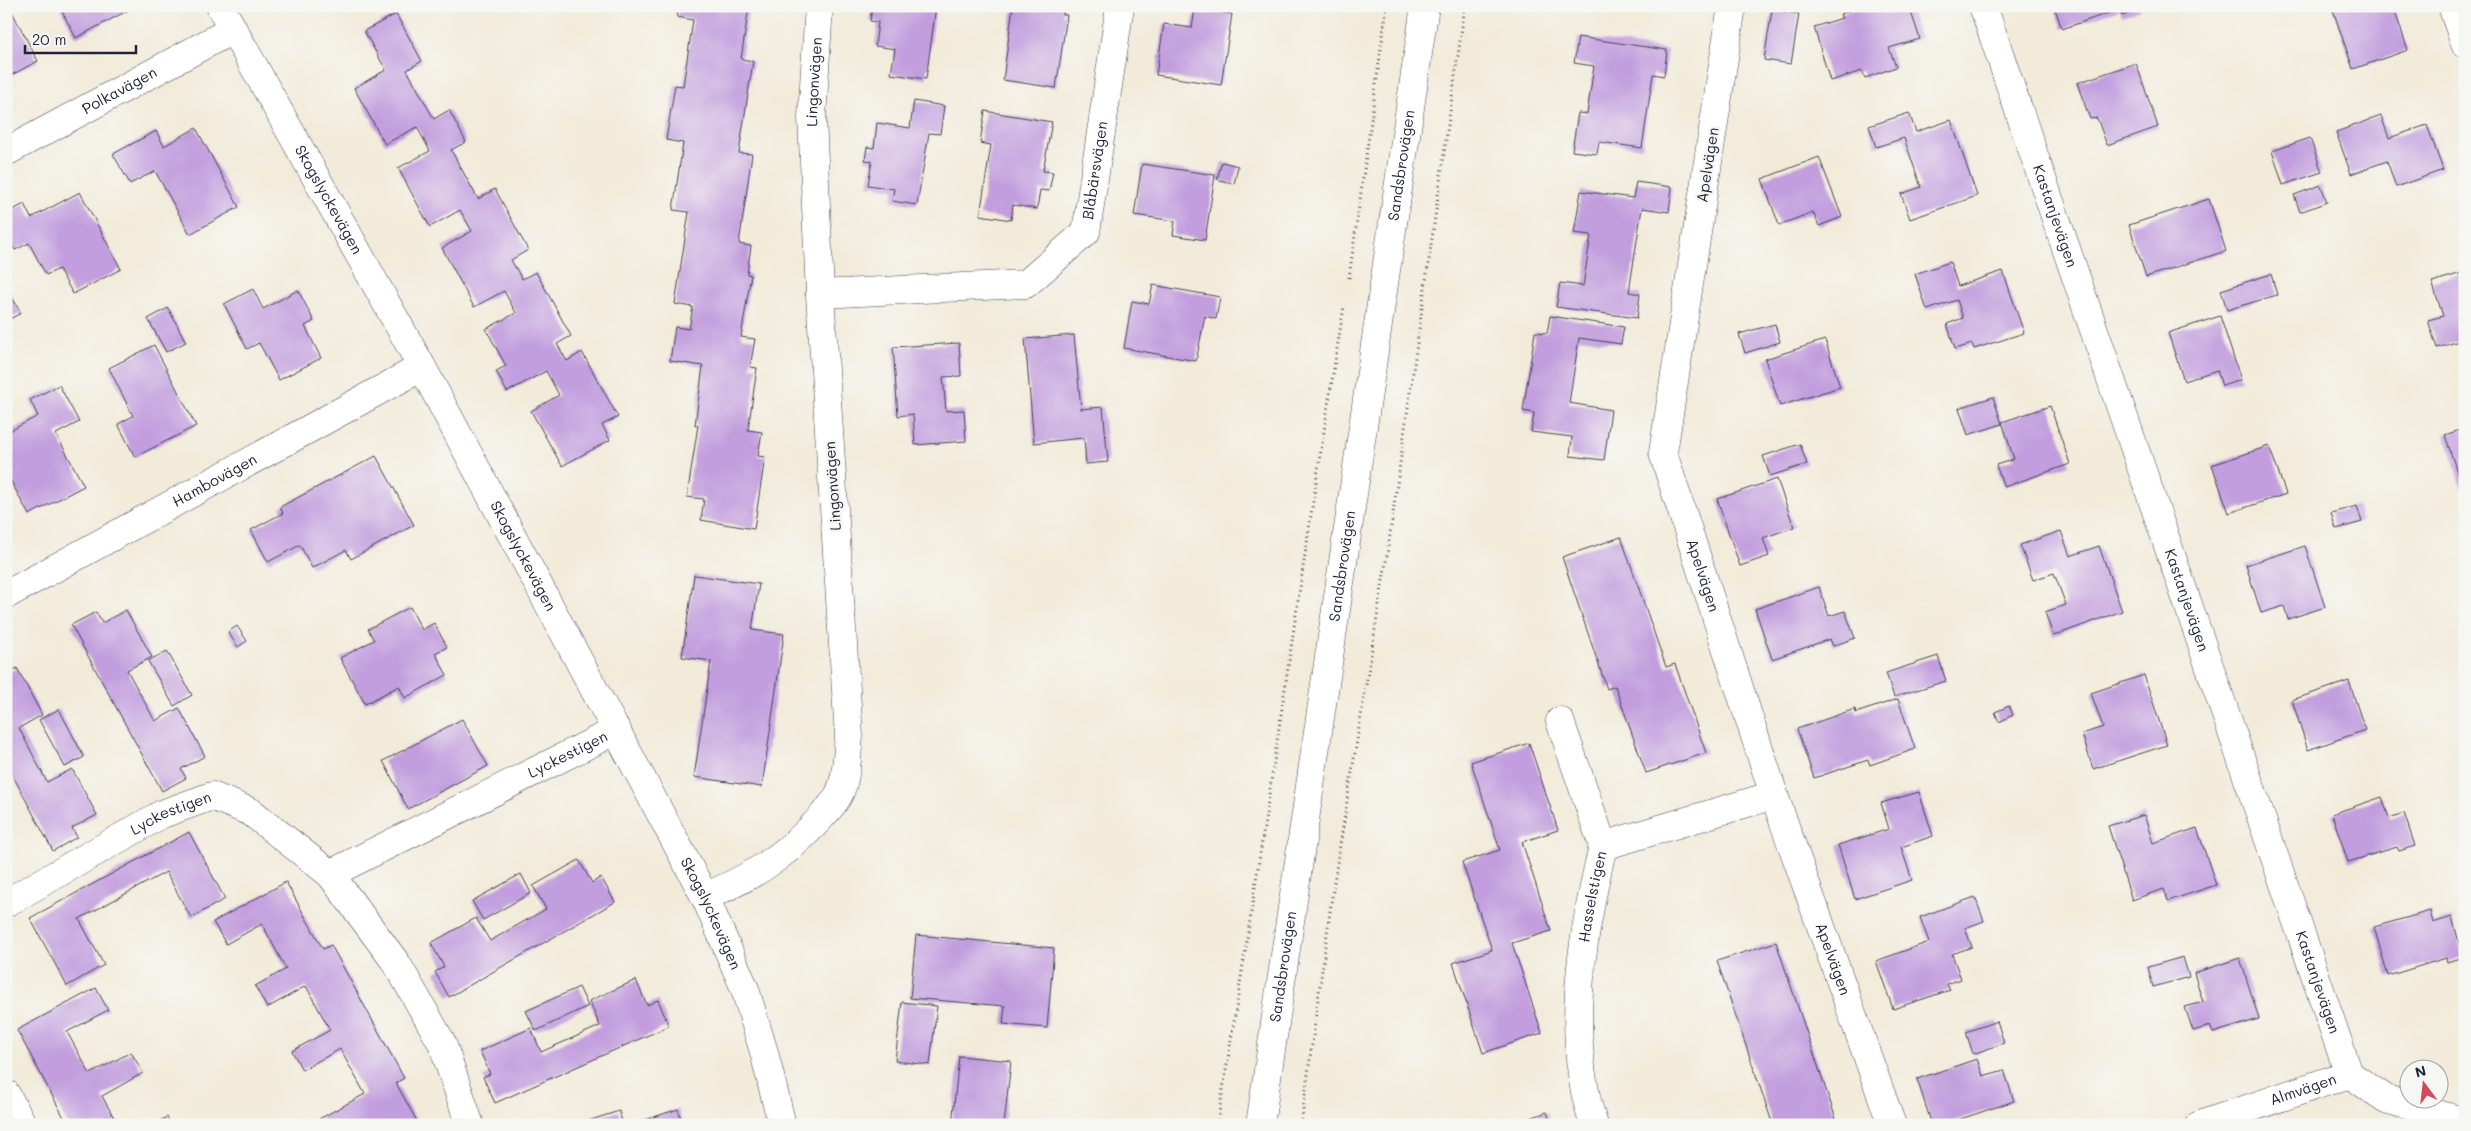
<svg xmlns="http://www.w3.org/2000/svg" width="2471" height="1131" viewBox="0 0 2471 1131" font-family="Mali,sans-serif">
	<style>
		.building { fill: #c29ede }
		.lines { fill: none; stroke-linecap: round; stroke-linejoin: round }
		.minor-casing { stroke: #414053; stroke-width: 29 }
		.major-casing { stroke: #414053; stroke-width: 29 }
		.path { stroke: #414053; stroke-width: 3; stroke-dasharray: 1 4; stroke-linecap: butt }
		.minor { stroke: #fff; stroke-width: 28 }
		.major { stroke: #fff; stroke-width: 28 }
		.labels { text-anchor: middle; stroke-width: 5; stroke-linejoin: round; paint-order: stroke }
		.street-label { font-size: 15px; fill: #22223b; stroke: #f6f6f2 }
	</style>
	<rect width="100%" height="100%" fill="#f6f6f2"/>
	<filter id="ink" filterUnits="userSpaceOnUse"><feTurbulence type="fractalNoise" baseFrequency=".02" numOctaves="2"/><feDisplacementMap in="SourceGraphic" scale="10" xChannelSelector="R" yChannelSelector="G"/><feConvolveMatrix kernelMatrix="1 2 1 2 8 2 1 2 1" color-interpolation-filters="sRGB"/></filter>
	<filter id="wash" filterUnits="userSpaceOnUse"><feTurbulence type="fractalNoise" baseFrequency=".0096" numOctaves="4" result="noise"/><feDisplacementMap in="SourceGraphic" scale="20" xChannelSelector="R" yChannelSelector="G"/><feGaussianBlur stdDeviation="1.12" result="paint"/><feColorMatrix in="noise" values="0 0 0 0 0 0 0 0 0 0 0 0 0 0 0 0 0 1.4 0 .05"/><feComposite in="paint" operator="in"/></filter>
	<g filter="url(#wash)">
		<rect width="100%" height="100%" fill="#f2ebda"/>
		<g id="blocks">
			<!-- building -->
			<g class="building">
				<polygon points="6,6 9,6 38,61 6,78"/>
				<polygon points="59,6 136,6 76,38"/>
				<polygon points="679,6 749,6 741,59 753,61 739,153 752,154 739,244 751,246 747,274 751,275 741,337 755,339 750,367 757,368 748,430 762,432 758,456 765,457 754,529 701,520 704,499 687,497 698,425 695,425 703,366 670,361 675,327 689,329 693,307 675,304 689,212 673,210 683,143 666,140 675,85 683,86 693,20 677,17"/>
				<polygon points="880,6 936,6 926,79 891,74 895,49 875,46 878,22 870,21 872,7 880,8"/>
				<polygon points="1013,6 1064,6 1063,15 1067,15 1056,88 1003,80"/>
				<polygon points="1864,6 1909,6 1920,39 1889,48 1896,67 1865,78 1862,71 1830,81 1814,27 1842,18 1840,14"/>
				<polygon points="2054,6 2140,6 2141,9 2122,16 2120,9 2062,29"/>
				<polygon points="2335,6 2393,6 2408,50 2353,69 2332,7"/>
				<polygon points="1195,9 1232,14 1221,85 1156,75 1164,24 1192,28"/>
				<polygon points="1772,10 1799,14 1791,64 1764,60"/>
				<polygon points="396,14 422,61 407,70 434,119 449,110 466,142 451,150 478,199 495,189 528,250 511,260 522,279 536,272 571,336 557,344 567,361 582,352 618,417 602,425 610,440 562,466 531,411 559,395 546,371 507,392 496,371 506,366 486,329 516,313 504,291 474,307 442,248 472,231 460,210 430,227 398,168 430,151 417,127 385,144 354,88 386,70 364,31"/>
				<polygon points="1578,37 1667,50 1664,76 1653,74 1642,148 1599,142 1597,154 1572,151 1578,113 1587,114 1594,66 1574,63"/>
				<polygon points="2136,63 2158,127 2107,145 2097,118 2090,119 2077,83"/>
				<polygon points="914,101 944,106 940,134 929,133 917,205 892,201 894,189 868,185 872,161 865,160 867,147 874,148 877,123 910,128"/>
				<polygon points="985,111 1052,122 1043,171 1053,172 1049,191 1040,190 1037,209 1013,205 1011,220 980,215 991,145 980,143"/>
				<polygon points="1909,113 1916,132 1951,120 1977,196 1910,219 1901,194 1921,187 1904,138 1876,147 1869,126"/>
				<polygon points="2381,116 2389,138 2427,125 2443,170 2396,187 2387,161 2351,174 2336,132"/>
				<polygon points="196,128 239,207 190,234 155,171 130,184 113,154 156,131 164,146"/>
				<polygon points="2310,138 2322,172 2283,185 2272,151"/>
				<polygon points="1819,157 1842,217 1819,226 1813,212 1779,225 1762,179"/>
				<polygon points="1222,162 1238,166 1234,184 1217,179"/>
				<polygon points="1142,164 1215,175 1205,240 1173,235 1175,221 1134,215"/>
				<polygon points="1636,182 1672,187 1669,212 1642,208 1629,292 1640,294 1637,318 1556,307 1560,283 1583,286 1591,235 1574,233 1581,191 1633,198"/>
				<polygon points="2321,185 2327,202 2300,212 2294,195"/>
				<polygon points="80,192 121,269 73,294 59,269 46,275 29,243 15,250 6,234 6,214 24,204 31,218"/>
				<polygon points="2209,199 2226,251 2146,277 2129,225"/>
				<polygon points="1950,262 1958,286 2003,271 2024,333 1974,349 1972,344 1955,349 1947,324 1963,318 1957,300 1927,310 1915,274"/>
				<polygon points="2465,272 2465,339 2437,348 2428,320 2443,316 2432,282"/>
				<polygon points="2271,274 2277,295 2227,310 2221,290"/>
				<polygon points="1153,285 1220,297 1216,319 1205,316 1196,361 1124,348 1132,301 1149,304"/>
				<polygon points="6,287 21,313 6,321"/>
				<polygon points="253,289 263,309 298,290 314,321 305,326 321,358 279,380 259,343 247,349 224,304"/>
				<polygon points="168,308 186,342 166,352 148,319"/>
				<polygon points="1550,316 1624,327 1621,344 1579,338 1569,403 1611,410 1604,460 1570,456 1572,437 1531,432 1534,413 1523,411 1535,332 1547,333"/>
				<polygon points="2220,316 2241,380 2222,386 2217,370 2184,381 2168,333"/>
				<polygon points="1775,324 1780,342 1745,353 1739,334"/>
				<polygon points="1074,335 1081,409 1103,407 1108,462 1086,464 1084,438 1034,443 1025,339"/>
				<polygon points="1825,340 1840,387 1780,406 1765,359"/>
				<polygon points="959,343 961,376 943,377 946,411 964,410 966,441 915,445 913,414 898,416 893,347"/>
				<polygon points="154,345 196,426 135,457 118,424 133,416 109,368"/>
				<polygon points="59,385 79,422 56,434 84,486 29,515 6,472 6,433 38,416 30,400"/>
				<polygon points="1993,397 2002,424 1968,435 1959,408"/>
				<polygon points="2050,406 2070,464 2004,487 1996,465 2014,459 2002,422"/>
				<polygon points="2465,428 2465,494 2464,494 2445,435"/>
				<polygon points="1800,444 1807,464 1770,476 1763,456"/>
				<polygon points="2269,446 2286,494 2229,513 2212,465"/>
				<polygon points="376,456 414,525 351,559 346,550 312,568 300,545 268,562 251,530 283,513 280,507"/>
				<polygon points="1777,479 1794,527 1763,538 1769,556 1740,566 1717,499"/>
				<polygon points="2357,506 2362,522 2336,529 2331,513"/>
				<polygon points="2061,531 2070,556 2099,546 2122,611 2053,636 2045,612 2066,605 2054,573 2033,580 2020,545"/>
				<polygon points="1621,537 1666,667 1675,664 1706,753 1646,773 1615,686 1607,689 1562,557"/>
				<polygon points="2305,546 2325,607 2288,619 2284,606 2261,613 2246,565"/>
				<polygon points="694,575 759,584 752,630 784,634 762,787 694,777 711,661 682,657"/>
				<polygon points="1819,587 1829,616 1845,611 1855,638 1833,646 1830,639 1772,659 1755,609"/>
				<polygon points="410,607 422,630 434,623 447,647 435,653 447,675 405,698 399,686 365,704 340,658 374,640 368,629"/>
				<polygon points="126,610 152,657 127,670 155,721 179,708 205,756 181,769 186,778 162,791 71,625 96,612 102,623"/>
				<polygon points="237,626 247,641 238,647 228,632"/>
				<polygon points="167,651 192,695 174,706 148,661"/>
				<polygon points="1938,656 1946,681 1894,697 1886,673"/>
				<polygon points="17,668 42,715 19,728 47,782 72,769 97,815 72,828 77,837 53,851 6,763 6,674"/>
				<polygon points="2144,675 2167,745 2093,769 2082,734 2103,727 2091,693"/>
				<polygon points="2349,681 2365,730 2308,750 2292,700"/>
				<polygon points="1898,699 1915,749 1870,765 1868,760 1814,778 1797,729 1855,709 1856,713"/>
				<polygon points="2009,706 2013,715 1999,722 1995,712"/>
				<polygon points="59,709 84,757 65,767 39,720"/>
				<polygon points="462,719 488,766 408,809 383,761"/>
				<polygon points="1529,743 1558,830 1522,842 1551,931 1512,943 1542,1033 1483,1053 1453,963 1492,950 1462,862 1500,850 1471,762"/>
				<polygon points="1919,792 1933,836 1901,847 1912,880 1855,899 1838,845 1889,829 1881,803"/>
				<polygon points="2382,797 2389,818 2404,813 2415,846 2399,851 2397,847 2348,862 2332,814"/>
				<polygon points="2144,815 2153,843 2197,828 2216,885 2168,901 2164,889 2132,900 2108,826"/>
				<polygon points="189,832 225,899 191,918 166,872 79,919 104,965 67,986 30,918"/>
				<polygon points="579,860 592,883 601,877 615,902 449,997 435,972 444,967 431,943 476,918 490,941 546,909 533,886"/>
				<polygon points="521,874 531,893 483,920 472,901"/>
				<polygon points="286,882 323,949 331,945 404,1078 396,1083 419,1125 371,1125 370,1122 365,1125 322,1125 319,1119 365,1094 340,1049 302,1070 292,1051 330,1030 306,986 267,1008 255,986 286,969 262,924 226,944 213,922"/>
				<polygon points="1975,897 1984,921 1965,928 1972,947 1952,954 1961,979 1947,984 1950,990 1893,1009 1876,961 1929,942 1920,917"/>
				<polygon points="2430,911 2433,923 2452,917 2463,957 2447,962 2446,958 2388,976 2374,927"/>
				<polygon points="916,935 1054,948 1047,1028 1003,1024 1005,1006 910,998"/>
				<polygon points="1776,942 1836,1119 1828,1121 1829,1125 1773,1125 1717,961"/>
				<polygon points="2183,957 2189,977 2153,987 2148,967"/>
				<polygon points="2240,958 2259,1019 2213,1033 2210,1026 2193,1031 2185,1007 2203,1002 2194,973"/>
				<polygon points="636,980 647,1005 658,1000 669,1026 495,1103 483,1077 490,1074 480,1051 531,1028 541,1052 600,1026 589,1001"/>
				<polygon points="579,987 588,1006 536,1031 526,1011"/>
				<polygon points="96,988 108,1010 67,1032 90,1074 131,1052 143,1073 102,1096 118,1125 68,1125 17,1030"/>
				<polygon points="902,1002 937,1006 930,1065 895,1061"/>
				<polygon points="1997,1021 2004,1043 1973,1054 1966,1032"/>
				<polygon points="959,1056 1011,1061 1004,1125 952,1125"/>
				<polygon points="1977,1059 1983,1076 2004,1070 2014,1101 1943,1125 1932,1125 1917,1079"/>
				<polygon points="678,1109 683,1125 633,1125 633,1124"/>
				<polygon points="619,1111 623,1125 579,1125 579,1124"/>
				<polygon points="1547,1112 1551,1125 1511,1125"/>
				<polygon points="167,1117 171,1125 153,1125"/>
			</g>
		</g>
	</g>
	<g filter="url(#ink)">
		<use href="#blocks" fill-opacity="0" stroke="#414053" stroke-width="1"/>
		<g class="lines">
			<!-- minor casing -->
			<g class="minor-casing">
				<g id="minor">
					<path id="s1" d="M220 6 422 367 705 897 745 989 764 1052 782 1125"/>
					<path id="s2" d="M1732 6 1663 453 1774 795 1892 1125"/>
					<path id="s3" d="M1983 6 2349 1074 2386 1099 2465 1122"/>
					<polyline points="2452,6 2465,44"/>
					<path id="s4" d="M6 152 232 30"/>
					<path id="s5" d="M820 294 1026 284 1086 232 1120 6"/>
					<path id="s6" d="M6 595 422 367"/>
					<polyline points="1560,721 1603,846"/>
					<path id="s7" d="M330 874 617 730"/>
					<path id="s8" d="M705 897C750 877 779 861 813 826 821 817 832 807 838 796 847 780 847 755 849 736L820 294 812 117 819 6"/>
					<path id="s9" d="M6 903 162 814 212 796 251 812 330 874 397 964 442 1043 470 1125"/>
					<polyline points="6,1094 23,1125"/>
					<path id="s10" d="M1594 1125C1564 1036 1582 934 1603 846L1774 795"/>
					<path id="s11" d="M2200 1125 2349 1074"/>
				</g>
			</g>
			<!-- major casing -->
			<g class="major-casing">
				<g id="major">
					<path id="s12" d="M1260 1125 1425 6"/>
				</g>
			</g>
			<!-- path -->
			<g class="path">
				<polyline points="1349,278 1387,6"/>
				<path d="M1217 1125C1263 852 1299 579 1344 306"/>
				<polyline points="1301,1125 1334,882 1386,562 1465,6"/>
			</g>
			<!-- minor -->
			<use href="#minor" class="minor"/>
			<!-- major -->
			<use href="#major" class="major"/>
		</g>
	</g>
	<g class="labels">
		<!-- street labels -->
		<g class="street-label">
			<text dy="5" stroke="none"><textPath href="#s8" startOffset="886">Lingonvägen</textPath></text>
			<text dy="5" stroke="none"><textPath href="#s4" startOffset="129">Polkavägen</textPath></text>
			<text dy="5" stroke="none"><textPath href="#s12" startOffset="970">Sandsbrovägen</textPath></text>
			<text transform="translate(1708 165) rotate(-81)" y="5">Apelvägen</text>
			<text dy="5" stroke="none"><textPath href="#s5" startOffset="348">Blåbärsvägen</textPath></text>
			<text dy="5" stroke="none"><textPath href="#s1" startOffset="222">Skogslyckevägen</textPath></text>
			<text dy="5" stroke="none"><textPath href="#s3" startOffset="222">Kastanjevägen</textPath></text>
			<text dy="5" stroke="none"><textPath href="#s6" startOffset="238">Hambovägen</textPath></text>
			<text transform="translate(833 486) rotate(-94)" y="5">Lingonvägen</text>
			<text dy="5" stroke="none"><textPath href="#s1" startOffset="628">Skogslyckevägen</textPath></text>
			<text dy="5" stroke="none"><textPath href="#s12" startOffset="565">Sandsbrovägen</textPath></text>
			<text dy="5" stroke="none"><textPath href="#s2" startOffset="581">Apelvägen</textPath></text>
			<text dy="5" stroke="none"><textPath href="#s3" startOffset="628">Kastanjevägen</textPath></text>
			<text dy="5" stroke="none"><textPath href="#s7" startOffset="266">Lyckestigen</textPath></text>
			<text dy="5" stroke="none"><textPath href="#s9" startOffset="188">Lyckestigen</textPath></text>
			<text dy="5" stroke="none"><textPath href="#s10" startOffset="231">Hasselstigen</textPath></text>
			<text dy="5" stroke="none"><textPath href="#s1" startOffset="1032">Skogslyckevägen</textPath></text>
			<text dy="5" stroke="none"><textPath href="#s2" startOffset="986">Apelvägen</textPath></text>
			<text dy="5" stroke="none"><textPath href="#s12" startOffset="160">Sandsbrovägen</textPath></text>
			<text dy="5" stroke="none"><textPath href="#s3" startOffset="1032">Kastanjevägen</textPath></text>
			<text dy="5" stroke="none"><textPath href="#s11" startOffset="109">Almvägen</textPath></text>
		</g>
	</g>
	<!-- margin -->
	<rect width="2471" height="1131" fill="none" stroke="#f6f6f2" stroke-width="25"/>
	<!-- north arrow -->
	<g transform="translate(2424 1084) rotate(345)"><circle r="24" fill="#f6f6f2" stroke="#a1a1a9"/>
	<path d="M0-4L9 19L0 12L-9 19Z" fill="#d1495b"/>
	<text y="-8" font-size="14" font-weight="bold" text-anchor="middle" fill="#22223b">N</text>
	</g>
	<!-- scale -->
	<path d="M25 45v8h111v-8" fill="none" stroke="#22223b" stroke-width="2.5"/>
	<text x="32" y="45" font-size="15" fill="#22223b" stroke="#f6f6f2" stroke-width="4" paint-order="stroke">20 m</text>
</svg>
